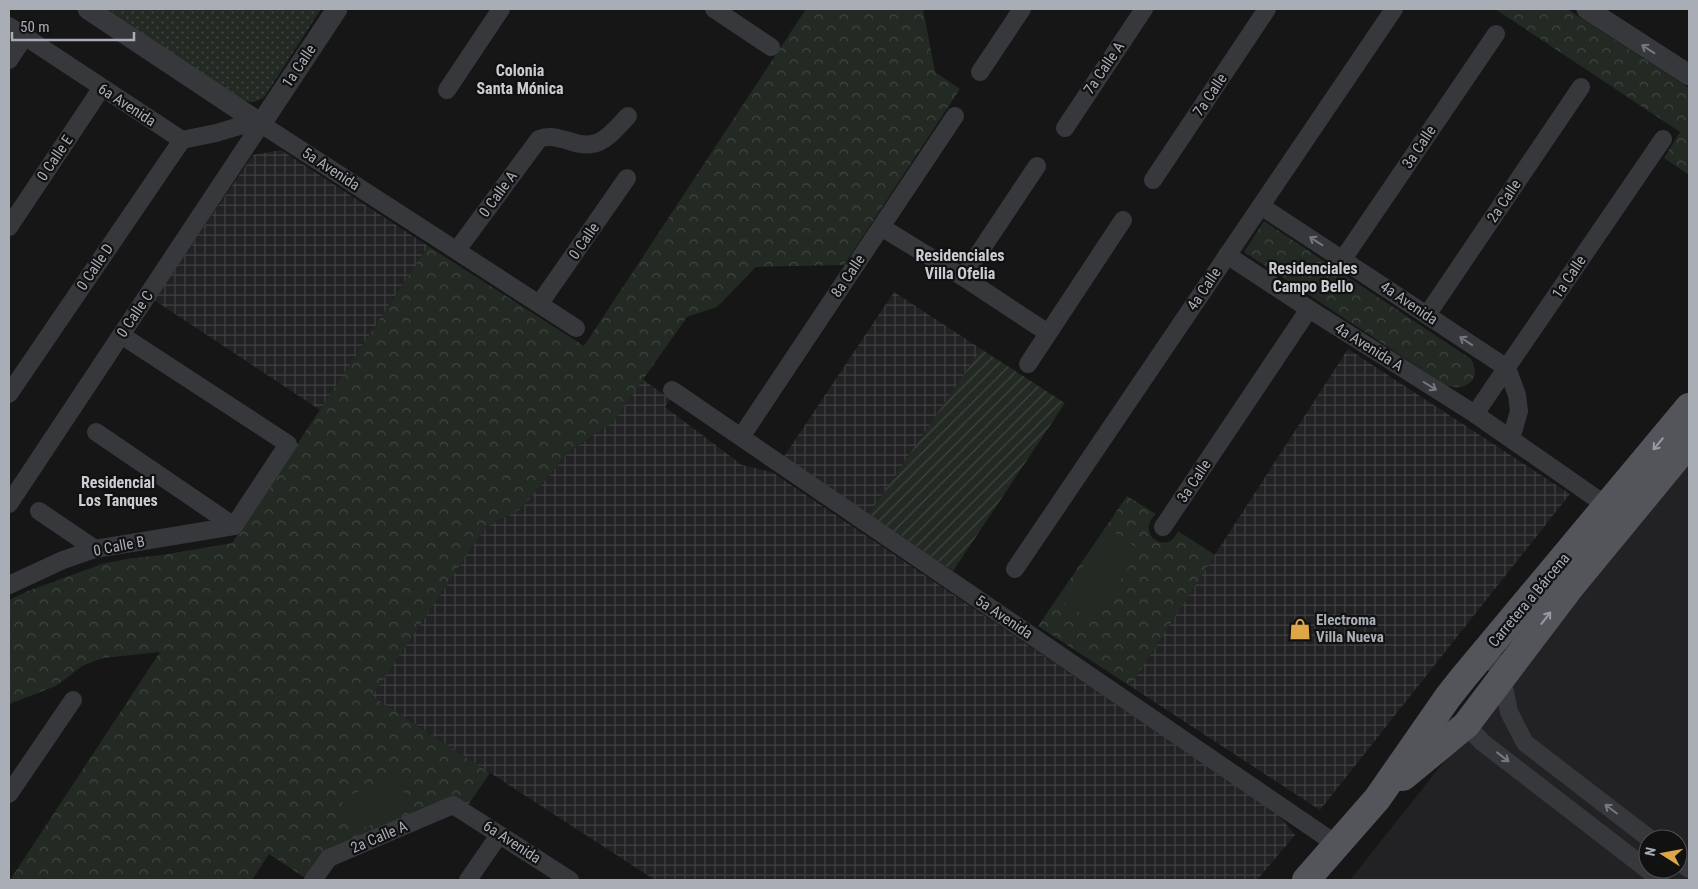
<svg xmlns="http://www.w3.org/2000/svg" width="1698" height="889" viewBox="0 0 1698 889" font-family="'Roboto Condensed',sans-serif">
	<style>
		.built { fill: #222224; fill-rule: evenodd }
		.industrial { fill: url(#industrial-grid) }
		.grass { fill: url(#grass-dots) }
		.forest { fill: url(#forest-crowns) }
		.garden { fill: url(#garden-furrows) }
		.pitch { fill: #222a23 }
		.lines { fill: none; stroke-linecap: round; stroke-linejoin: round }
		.minor { stroke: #37383c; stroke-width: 18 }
		.tertiary { stroke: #37383c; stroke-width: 21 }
		.primary { stroke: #53555a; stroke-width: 28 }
		.oneway { stroke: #76787f }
		.oneway2 { stroke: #989ba4 }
		.labels { text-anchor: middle; stroke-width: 4.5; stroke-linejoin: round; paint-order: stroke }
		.street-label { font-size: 15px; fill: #a9adb6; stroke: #111112 }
		.poi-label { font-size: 15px; font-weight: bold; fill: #a9adb6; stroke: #111112; text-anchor: start }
		.neighbourhood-label { font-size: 16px; font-weight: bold; fill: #caccd2; stroke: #111112 }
	</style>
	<defs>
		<pattern id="industrial-grid" width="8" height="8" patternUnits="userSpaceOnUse" patternTransform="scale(1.25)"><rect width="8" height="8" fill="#222224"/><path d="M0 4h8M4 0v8" fill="none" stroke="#3f3f42"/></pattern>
		<pattern id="grass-dots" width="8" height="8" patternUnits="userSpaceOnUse" patternTransform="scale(1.25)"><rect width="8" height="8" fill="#222a23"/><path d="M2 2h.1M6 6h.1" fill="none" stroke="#3f4641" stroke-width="1.8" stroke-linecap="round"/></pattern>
		<pattern id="forest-crowns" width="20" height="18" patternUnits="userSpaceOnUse" patternTransform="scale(1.25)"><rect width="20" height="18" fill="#222a23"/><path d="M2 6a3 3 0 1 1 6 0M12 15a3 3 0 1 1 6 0" fill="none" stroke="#3f4641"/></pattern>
		<pattern id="garden-furrows" width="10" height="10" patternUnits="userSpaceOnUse" patternTransform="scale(1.25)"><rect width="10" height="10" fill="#222a23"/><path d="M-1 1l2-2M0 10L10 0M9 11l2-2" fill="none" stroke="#3f4641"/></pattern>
	</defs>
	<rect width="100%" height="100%" fill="#161617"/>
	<!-- built -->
	<path class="built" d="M1689 458V880H1350L1543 637ZM1648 839H1678V869H1648Z"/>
	<!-- industrial -->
	<g class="industrial">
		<polygon points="281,150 428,246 320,410 154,300 253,155"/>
		<polygon points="894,292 981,349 869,514 783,458"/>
		<polygon points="1348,349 1570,494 1320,810 1130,686"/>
		<polygon points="642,379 670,399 665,407 742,465 772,472 1278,814 1295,835 1257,880 655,880 372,696 486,527 521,509 569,452 614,421"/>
	</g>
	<!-- grass -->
	<path class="grass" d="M108 9H321L265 96C256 104 249 103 238 98Z"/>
	<!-- forest -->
	<g class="forest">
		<polygon points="806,9 923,9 935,72 960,89 844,265 756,267 717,307 687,317 614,421 569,452 521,509 486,527 372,696 490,773 468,805 454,796 323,852 305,878 269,854 252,880 10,880 160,652 103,658 82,666 56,686 9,704 9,600 28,591 102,564 126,559 162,555 232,543 428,246 584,346"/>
		<polygon points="1495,9 1567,9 1689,88 1689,175 1664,158 1680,132"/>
		<path d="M1264 221 1471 359C1483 380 1464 394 1444 384L1244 252Z"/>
		<path d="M1127 496 1156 514C1134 534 1168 557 1178 531L1215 555 1130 686 1038 626Z"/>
	</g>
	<!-- garden -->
	<polygon class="garden" points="981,349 1065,403 953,571 869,514"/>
	<!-- pitch -->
	<g class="pitch">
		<polygon points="1108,529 1140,550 1093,621 1061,600"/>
		<polygon points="397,775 410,808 354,832 341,799"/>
	</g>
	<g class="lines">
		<!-- minor -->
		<g class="minor">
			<polyline points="714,9 771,47"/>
			<polyline points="9,26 182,140 216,133 256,121"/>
			<polyline points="9,60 25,36"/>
			<polyline points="980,72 1022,9"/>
			<polyline points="447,90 501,9"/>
			<polyline points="1065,128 1144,9"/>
			<polyline points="1153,180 1267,9"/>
			<polyline points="1261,206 1507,368"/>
			<polyline points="9,227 101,89"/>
			<polyline points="881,227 963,277 1048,333"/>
			<path d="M457 250 539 139C551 135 558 138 569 141 599 152 609 136 628 116"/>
			<polyline points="1227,255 1309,309 1475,414 1607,506"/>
			<polyline points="1343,259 1496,34"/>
			<polyline points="963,277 1037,166"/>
			<polyline points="540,303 627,178"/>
			<polyline points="1427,315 1581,87"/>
			<polyline points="121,335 288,444 234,526"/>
			<polyline points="1028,364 1123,220"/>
			<polyline points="1507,368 1517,395 1519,411 1511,439"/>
			<polyline points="672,390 1336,844"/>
			<polyline points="9,394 182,140"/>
			<polyline points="1475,414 1663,139"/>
			<polyline points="96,432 234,526"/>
			<polyline points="741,437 955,116"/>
			<polyline points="9,504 261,124 576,328"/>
			<polyline points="39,511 95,549"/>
			<polyline points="1163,527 1309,309"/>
			<polyline points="1015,569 1394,9"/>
			<polyline points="9,585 63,560 95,549 234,526"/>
			<polyline points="1487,650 1502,676 1509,712 1525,743 1650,839"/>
			<polyline points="1466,725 1482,742 1661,880"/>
			<polyline points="9,794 73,700"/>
			<polyline points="1678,861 1689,869"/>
			<polyline points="313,880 329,858 453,805 570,880"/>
			<polyline points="468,880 499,835"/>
		</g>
		<!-- tertiary -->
		<g class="tertiary">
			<polyline points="88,9 261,124 337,9"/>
			<polyline points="1587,9 1689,75"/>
		</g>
		<!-- primary -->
		<g class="primary">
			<polyline points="1403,777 1466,725 1572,585 1689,443"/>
			<polyline points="1306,880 1377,799 1448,697 1463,678 1689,407"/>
		</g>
	</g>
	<!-- one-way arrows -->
	<defs><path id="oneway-shaft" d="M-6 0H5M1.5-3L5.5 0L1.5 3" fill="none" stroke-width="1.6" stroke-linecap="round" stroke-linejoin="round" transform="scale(1.25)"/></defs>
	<g class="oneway">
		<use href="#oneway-shaft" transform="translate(1648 49) rotate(-147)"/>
		<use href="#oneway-shaft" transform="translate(1316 241) rotate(-147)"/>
		<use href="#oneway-shaft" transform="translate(1466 341) rotate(-146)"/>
		<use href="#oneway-shaft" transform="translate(1430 386) rotate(32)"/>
		<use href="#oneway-shaft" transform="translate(1503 757) rotate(38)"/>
		<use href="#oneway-shaft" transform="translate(1611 809) rotate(-143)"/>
	</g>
	<g class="oneway2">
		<use href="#oneway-shaft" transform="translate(1658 444) rotate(130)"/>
		<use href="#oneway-shaft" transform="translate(1546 618) rotate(-52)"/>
	</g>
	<!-- icons -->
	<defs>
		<g id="shop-bare" transform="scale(1.725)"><path d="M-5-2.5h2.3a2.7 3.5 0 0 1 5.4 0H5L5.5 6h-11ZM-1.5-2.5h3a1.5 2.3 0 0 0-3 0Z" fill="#dda748" stroke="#111112" stroke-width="2.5" paint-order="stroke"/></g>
	</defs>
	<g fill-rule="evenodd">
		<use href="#shop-bare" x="1300" y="629"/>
	</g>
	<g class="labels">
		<!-- street labels -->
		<g class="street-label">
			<text transform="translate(299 66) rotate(-56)" y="5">1a Calle</text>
			<text transform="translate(1104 68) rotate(-56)" y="5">7a Calle A</text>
			<text transform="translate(1210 95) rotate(-56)" y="5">7a Calle</text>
			<text transform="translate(127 105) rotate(33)" y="5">6a Avenida</text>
			<text transform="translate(1419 147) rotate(-56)" y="5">3a Calle</text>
			<text transform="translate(55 158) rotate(-56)" y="5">0 Calle E</text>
			<text transform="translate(331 169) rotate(33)" y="5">5a Avenida</text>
			<text transform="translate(498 194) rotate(-54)" y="5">0 Calle A</text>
			<text transform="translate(1504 201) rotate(-56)" y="5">2a Calle</text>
			<text transform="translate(584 241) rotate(-55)" y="5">0 Calle</text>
			<text transform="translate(95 267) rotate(-56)" y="5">0 Calle D</text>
			<text transform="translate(848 276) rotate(-56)" y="5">8a Calle</text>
			<text transform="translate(1569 277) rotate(-56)" y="5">1a Calle</text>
			<text transform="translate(1204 289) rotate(-56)" y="5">4a Calle</text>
			<text transform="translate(1409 303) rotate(34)" y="5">4a Avenida</text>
			<text transform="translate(135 314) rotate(-56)" y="5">0 Calle C</text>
			<text transform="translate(1369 347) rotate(32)" y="5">4a Avenida A</text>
			<text transform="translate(1194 481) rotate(-56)" y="5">3a Calle</text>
			<text transform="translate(119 546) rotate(-11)" y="5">0 Calle B</text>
			<text transform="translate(1529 600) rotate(-50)" y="5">Carretera a Bárcena</text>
			<text transform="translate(1004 617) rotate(34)" y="5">5a Avenida</text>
			<text transform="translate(379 837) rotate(-23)" y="5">2a Calle A</text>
			<text transform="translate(512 842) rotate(33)" y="5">6a Avenida</text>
		</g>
		<!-- poi labels -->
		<g class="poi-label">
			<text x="1316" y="625">Electroma<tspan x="1316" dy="17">Villa Nueva</tspan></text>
		</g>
		<!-- neighbourhood labels -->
		<g class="neighbourhood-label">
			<text x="520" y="76">Colonia<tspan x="520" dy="18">Santa Mónica</tspan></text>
			<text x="960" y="261">Residenciales<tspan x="960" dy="18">Villa Ofelia</tspan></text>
			<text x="1313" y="274">Residenciales<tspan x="1313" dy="18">Campo Bello</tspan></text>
			<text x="118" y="488">Residencial<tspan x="118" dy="18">Los Tanques</tspan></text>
		</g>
	</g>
	<!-- border -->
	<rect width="1698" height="889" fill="none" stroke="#a9adb6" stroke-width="20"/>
	<!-- north arrow -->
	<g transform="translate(1663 854) rotate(281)"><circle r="24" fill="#111112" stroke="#4e4f54"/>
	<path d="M0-4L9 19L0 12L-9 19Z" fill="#dda748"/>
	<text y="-8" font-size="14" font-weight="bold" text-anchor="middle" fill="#a9adb6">N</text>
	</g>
	<!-- scale -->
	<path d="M12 32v8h122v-8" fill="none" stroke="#a9adb6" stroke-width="2.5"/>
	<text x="20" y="32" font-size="15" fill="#a9adb6" stroke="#111112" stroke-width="4" paint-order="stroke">50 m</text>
</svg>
